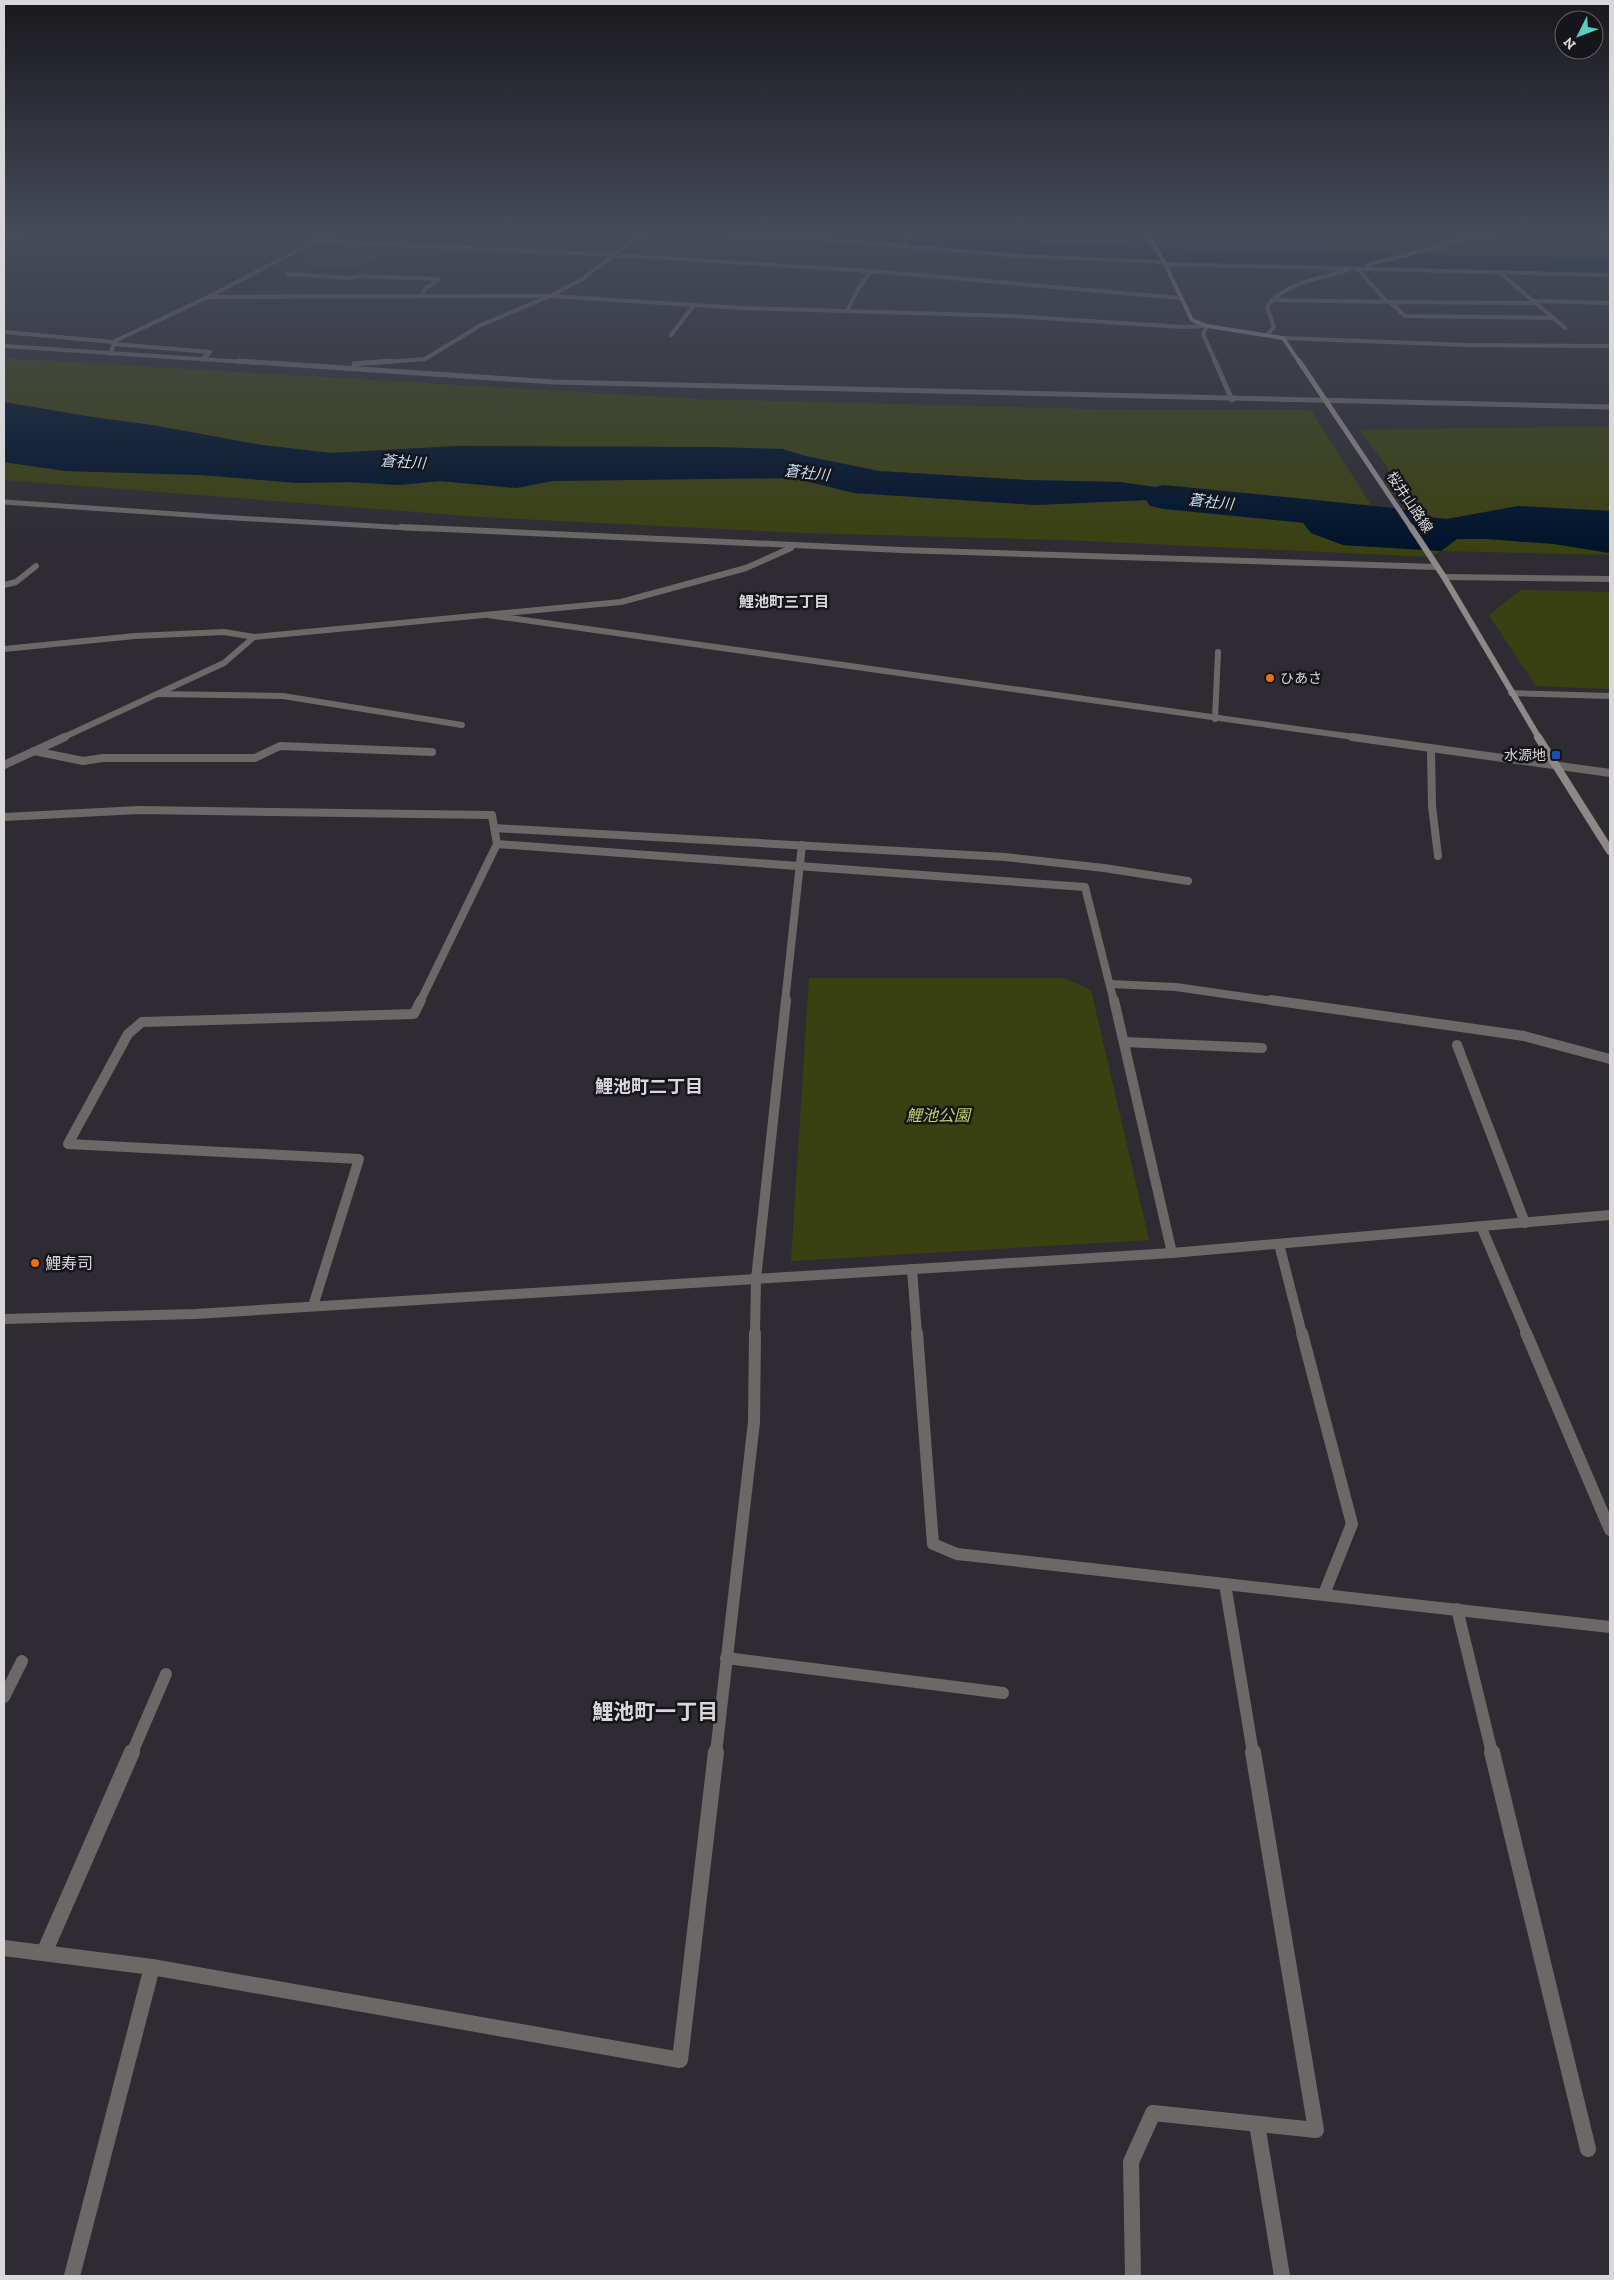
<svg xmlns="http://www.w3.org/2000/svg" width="1614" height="2280" viewBox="0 0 1614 2280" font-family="'Zilla Slab','Noto Sans JP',serif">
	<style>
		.green { fill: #3a4111 }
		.water { fill: #00142c }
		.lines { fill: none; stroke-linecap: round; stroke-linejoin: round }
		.river { fill: #00142c; fill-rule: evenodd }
		.minor-far6 { stroke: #6b6867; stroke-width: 4 }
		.minor-far5 { stroke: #6b6867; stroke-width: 5 }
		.minor-far4 { stroke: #6b6867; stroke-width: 6 }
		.minor-far3 { stroke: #6b6867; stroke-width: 8 }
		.minor-far2 { stroke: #6b6867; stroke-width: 10 }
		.minor-far1 { stroke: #6b6867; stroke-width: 12 }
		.minor { stroke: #6b6867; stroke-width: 16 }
		.tertiary { stroke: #6b6867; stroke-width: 6 }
		.secondary-far3 { stroke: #8e8887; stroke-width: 4 }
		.secondary-far2 { stroke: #8e8887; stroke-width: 5 }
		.secondary-far1 { stroke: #8e8887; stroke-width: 6 }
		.secondary { stroke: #8e8887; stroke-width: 8 }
		.food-dot { fill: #e8710a; stroke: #161518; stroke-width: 2 }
		.transit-dot { fill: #1a4fb4; stroke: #161518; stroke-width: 2 }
		.labels { text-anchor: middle; stroke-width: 5; stroke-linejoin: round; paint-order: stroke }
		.far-street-label { font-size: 14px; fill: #d8d7da; stroke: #161518 }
		.far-poi-label { font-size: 14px; fill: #d8d7da; stroke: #161518; text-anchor: start }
		.far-water-label { font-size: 15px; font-style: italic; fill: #c3ddfb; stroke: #161518 }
		.far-neighbourhood-label { font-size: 15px; font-weight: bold; fill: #d8d7da; stroke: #161518 }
		.park-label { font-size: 16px; font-style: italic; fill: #c0d16e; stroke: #161518 }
		.poi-label { font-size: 16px; fill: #d8d7da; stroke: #161518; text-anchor: start }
		.neighbourhood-label { font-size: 18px; font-weight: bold; fill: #d8d7da; stroke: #161518 }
		.near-neighbourhood-label { font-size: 21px; font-weight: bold; fill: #d8d7da; stroke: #161518 }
	</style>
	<rect width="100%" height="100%" fill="#2e2c32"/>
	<!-- green -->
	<g class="green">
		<polygon points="4,230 41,230 4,246"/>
		<polygon points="337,243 396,246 362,267 300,265"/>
		<polygon points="4,358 698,399 1132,410 1311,410 1374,510 1291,506 1311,533 1343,545 1441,551 1457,539 1488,539 1554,544 1610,553 1610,555 1441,551 1431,557 1063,540 802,533 480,517 4,480 4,462 65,471 200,475 399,485 440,481 516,488 553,481 793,478 854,493 1036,505 1147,500 1233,509 1286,506 1120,482 1027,480 879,471 805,456 782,449 711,447 458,446 331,453 262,445 152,425 92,417 4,402"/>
		<polygon points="1610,426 1610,511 1518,506 1447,519 1422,515 1360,430"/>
		<polygon points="1521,590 1610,592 1610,689 1536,686 1489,615"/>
		<polygon points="809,978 1064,978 1091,990 1149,1240 791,1261"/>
	</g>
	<!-- water -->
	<polygon class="water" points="4,402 92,417 152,425 262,445 331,453 458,446 711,447 783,449 805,456 879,471 1027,480 1120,482 1290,506 1447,519 1518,506 1610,511 1610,553 1554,544 1488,539 1457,539 1441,551 1343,545 1311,533 1290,506 1233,509 1147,500 1036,505 854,493 793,478 553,481 516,488 440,481 399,485 352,482 298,483 200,475 65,471 4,462"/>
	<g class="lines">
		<!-- river -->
		<g class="river">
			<path d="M784 230H892L1027 241 1200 250 1610 258V274C1455 273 1299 271 1144 264 1028 258 912 248 797 238L788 236Z"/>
			<polygon points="1164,485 1394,508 1409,511 1415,520 1409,529 1394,532 1164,509 1150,506 1144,497 1150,488"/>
		</g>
		<!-- minor-far6 -->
		<g class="minor-far6">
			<polyline points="688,230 760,234 1021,256 1164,262"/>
			<polyline points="1593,230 1610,234"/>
			<polyline points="317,241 616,255 871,271 1180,298"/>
			<polyline points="901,247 914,230"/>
			<polyline points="1164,264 1610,275"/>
			<polyline points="1367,265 1502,230"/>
			<polyline points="1357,268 1387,302"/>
			<polyline points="1499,272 1565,328"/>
			<polyline points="288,274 350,278 357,276 439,279 425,289 421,296"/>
			<polyline points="208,297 550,296 742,308 1012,316 1183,327 1207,326"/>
			<polyline points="1271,300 1390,302"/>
			<polyline points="1534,301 1610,303"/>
			<polyline points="1537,303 1390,302 1405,316 1554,318"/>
			<polyline points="847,311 858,289 871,271"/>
			<polyline points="1207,326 1203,334 1216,363"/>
			<polyline points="4,332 114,342"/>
			<path d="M1268 334 1274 327 1267 307C1284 283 1319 278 1346 271"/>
			<polyline points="671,335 694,305"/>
			<polyline points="1283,338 1467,345 1610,346"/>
			<polyline points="114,344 210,352 202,360"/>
			<polyline points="4,346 258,363"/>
			<polyline points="110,354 115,341 208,297 337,230"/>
			<polyline points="373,363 425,359 481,325 550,296 581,280 647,230"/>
		</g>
		<!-- minor-far5 -->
		<g class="minor-far5">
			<polyline points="239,361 553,382 1610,407"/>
			<polyline points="1215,361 1232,400"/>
			<polyline points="354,364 391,361"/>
			<polyline points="4,502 219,517 426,529"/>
		</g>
		<!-- minor-far4 -->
		<g class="minor-far4">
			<polyline points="401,527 901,550 1437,567"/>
			<polyline points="4,585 16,582 36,566"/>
			<polyline points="488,615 1361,738"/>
			<polyline points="4,649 135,636 224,632 254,637 621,602 746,568 791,548"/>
			<polyline points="1511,693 1610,696"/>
			<polyline points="158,694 283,696 462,725"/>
			<polyline points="1215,719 1218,652"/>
			<polyline points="62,738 224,663 254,637"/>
		</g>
		<!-- minor-far3 -->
		<g class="minor-far3">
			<polyline points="1352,737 1610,773"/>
			<polyline points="1431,750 1432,806 1438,856"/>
			<polyline points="34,751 83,761 103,758 255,758 280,746 432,752"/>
			<polyline points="4,765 65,737"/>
			<polyline points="4,817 139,810 492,815 497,844 1085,887 1114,1002"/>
			<polyline points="494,828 1005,857 1104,868 1188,881"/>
			<polyline points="1110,984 1176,987 1280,1002"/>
			<polyline points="420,1002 497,844"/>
			<polyline points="785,1002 802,845"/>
		</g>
		<!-- minor-far2 -->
		<g class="minor-far2">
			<polyline points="1114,1000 1172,1253"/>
			<polyline points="1271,1000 1524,1036 1610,1059"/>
			<polyline points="1124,1042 1262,1048"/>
			<polyline points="1457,1045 1525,1223"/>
			<polyline points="1481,1226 1527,1334"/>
			<polyline points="1279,1244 1302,1334"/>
			<polyline points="912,1269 917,1334"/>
			<polyline points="313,1306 359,1159 68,1144 128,1034 142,1022 414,1014 421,1000"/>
			<polyline points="4,1319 195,1314 1172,1253 1610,1215"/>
			<polyline points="755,1334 756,1279 786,1000"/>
		</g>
		<!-- minor-far1 -->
		<g class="minor-far1">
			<polyline points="917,1333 933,1544 957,1554 1610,1627"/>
			<polyline points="1302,1333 1352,1524 1324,1594"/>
			<polyline points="1526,1333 1610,1530"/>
			<polyline points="1225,1584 1253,1753"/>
			<polyline points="1457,1609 1492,1753"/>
			<polyline points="726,1658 1003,1693"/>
			<polyline points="4,1697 22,1661"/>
			<polyline points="132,1753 166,1674"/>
			<polyline points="716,1753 754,1422 755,1333"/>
		</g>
		<!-- minor -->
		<g class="minor">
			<polyline points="1492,1752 1588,2149"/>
			<polyline points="4,1948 152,1967"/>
			<polyline points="44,1953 132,1752"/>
			<polyline points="1257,2124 1282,2276"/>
			<polyline points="72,2276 152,1967 680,2060 716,1752"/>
			<polyline points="1133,2276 1131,2162 1153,2113 1316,2130 1253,1752"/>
		</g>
		<!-- tertiary -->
		<polyline class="tertiary" points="1444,577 1610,579"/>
		<!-- secondary-far3 -->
		<polyline class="secondary-far3" points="1145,230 1164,262 1192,320 1207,326 1283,338 1300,363"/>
		<!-- secondary-far2 -->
		<polyline class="secondary-far2" points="1299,361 1412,529"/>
		<!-- secondary-far1 -->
		<polyline class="secondary-far1" points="1411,527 1444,577 1539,738"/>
		<!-- secondary -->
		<polyline class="secondary" points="1538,737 1610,851"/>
	</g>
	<!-- sky -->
	<linearGradient id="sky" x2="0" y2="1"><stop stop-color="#19181c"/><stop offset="0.42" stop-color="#464b5a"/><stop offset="1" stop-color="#464b5a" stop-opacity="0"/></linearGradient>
	<rect width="1614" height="549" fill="url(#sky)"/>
	<!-- markers -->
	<g class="food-dot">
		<circle cx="1270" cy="678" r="5"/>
		<circle cx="35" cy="1263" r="5"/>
	</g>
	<rect class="transit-dot" x="1551" y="750" width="10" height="10" rx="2.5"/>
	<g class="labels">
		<!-- far-street labels -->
		<g class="far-street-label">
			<text transform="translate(1410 502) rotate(56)" y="5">桜井山路線</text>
		</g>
		<!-- far-poi labels -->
		<g class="far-poi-label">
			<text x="1280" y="683">ひあさ</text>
			<text x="1546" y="760" text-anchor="end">水源地</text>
		</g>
		<!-- far-water labels -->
		<g class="far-water-label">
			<text transform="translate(403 462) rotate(4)" y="5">蒼社川</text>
			<text transform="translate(807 473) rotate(6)" y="5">蒼社川</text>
			<text transform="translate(1211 502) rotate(6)" y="5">蒼社川</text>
		</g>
		<!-- far-neighbourhood labels -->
		<g class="far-neighbourhood-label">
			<text x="784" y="607">鯉池町三丁目</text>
		</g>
		<!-- park labels -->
		<g class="park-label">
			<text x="938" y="1121">鯉池公園</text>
		</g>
		<!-- poi labels -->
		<g class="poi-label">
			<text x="45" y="1269">鯉寿司</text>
		</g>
		<!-- neighbourhood labels -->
		<g class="neighbourhood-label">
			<text x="649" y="1093">鯉池町二丁目</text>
		</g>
		<!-- near-neighbourhood labels -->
		<g class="near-neighbourhood-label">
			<text x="655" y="1719">鯉池町一丁目</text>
		</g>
	</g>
	<!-- border -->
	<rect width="1614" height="2280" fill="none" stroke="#d8d7da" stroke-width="10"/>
	<!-- north arrow -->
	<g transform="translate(1579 35) rotate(228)"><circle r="24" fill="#161518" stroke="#646366"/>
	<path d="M0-4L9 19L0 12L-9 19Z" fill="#57cec1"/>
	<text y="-8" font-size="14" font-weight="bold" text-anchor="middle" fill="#d8d7da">N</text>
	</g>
</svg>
